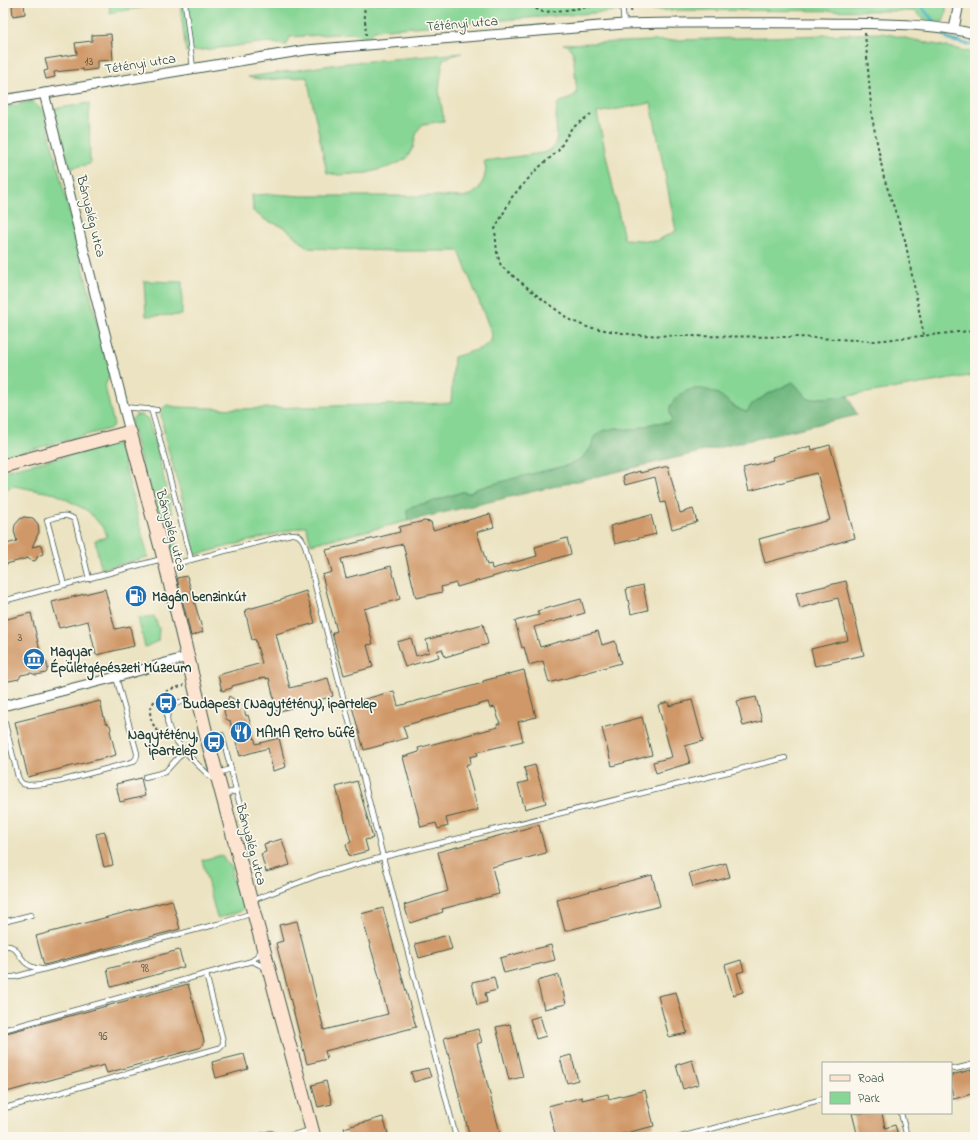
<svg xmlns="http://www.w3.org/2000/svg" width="978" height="1140" viewBox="0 0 978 1140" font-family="'Indie Flower',sans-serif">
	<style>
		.green { fill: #87d695; stroke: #538a64; fill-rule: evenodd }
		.forest { fill: #6db77e; stroke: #467a59 }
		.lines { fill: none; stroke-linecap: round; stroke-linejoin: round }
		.stream { stroke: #46b0c5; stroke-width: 3 }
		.building { fill: #d09867 }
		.lane-casing { stroke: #3e5649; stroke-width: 6 }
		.street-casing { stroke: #3e5649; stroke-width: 11 }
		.secondary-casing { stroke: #3e5649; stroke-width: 15 }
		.path { stroke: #3e5649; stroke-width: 2; stroke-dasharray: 3 3; stroke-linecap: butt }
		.lane { stroke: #fff; stroke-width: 4.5 }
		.street { stroke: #fff; stroke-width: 9 }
		.secondary { stroke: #fde4d1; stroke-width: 13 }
		.labels { text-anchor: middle; stroke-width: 3.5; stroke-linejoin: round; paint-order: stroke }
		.number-label { font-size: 12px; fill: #4b5441 }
		.street-label { font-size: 14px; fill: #1f3d34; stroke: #fbf7ec }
		.poi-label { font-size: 14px; font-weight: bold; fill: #1f3d34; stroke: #fbf7ec; text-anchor: start }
	</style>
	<rect width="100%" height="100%" fill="#fbf7ec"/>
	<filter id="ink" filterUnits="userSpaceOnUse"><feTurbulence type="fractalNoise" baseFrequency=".025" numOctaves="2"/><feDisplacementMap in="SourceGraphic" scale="8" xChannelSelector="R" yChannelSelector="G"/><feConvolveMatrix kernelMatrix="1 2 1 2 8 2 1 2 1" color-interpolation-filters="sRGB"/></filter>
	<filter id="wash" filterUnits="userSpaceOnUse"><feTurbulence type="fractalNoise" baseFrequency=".012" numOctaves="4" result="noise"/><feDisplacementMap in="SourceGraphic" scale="16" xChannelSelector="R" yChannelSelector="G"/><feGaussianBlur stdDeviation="0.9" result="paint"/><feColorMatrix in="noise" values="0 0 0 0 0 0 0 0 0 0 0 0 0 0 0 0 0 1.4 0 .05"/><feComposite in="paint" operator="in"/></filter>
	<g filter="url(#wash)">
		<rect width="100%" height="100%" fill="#ebe3c1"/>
		<!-- green -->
		<g class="green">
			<polygon points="109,3 169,3 110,13"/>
			<polygon points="180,3 946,3 946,13 943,22 927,22 915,11 631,10 375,30 368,37 364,37 352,33 290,37 286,46 269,42 186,52"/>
			<path d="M882 33 975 53V375L848 396 808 399 793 382 768 394 752 404 748 412 742 411 718 395 706 390 668 423H655L633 430 616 428 594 437 591 448 582 458 569 465 515 478 476 489 470 493 462 492 431 502 413 506 407 510 408 521 311 544 306 526 195 555 186 512 165 438 161 414 162 409 167 405 177 407 241 409 331 406 451 403 454 357 482 348 491 341 492 334 459 251H388L308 248 284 227 265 220 253 211 252 195 273 194 302 196H438L463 197 473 194 479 188 484 179 486 169 484 161 543 153C561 147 556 134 556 119 556 113 557 108 558 103L569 99 577 93 573 52 567 45 563 44ZM651 103 676 231 656 241 624 239 597 113Z"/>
			<polygon points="462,53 443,59 439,90 444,121 423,124 417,131 413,148 406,159 392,166 367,173 339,175 327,173 307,77 263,80 248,77 346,63"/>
			<polygon points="32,101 44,112 110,374 105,386 114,425 109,429 3,457 3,108"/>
			<polygon points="89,103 90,164 70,168 56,116 53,109"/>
			<polygon points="144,281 182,282 182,315 146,316"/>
			<polygon points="136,415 142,415 148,419 157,449 174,522 177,550 176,557 171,559 163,556 131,420"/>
			<polygon points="116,444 120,447 148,557 101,569 95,540 107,537 105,530 88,511 56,494 14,486 3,490 3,471"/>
			<polygon points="154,616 159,629 158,641 145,647 138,618"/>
			<polygon points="222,855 225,861 233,868 231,875 235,885 244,897 247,907 239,912 217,918 202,860"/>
		</g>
		<!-- forest -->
		<path class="forest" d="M793 382 808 399 848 396 857 415 408 521 407 510 413 506 431 502 462 492 470 493 476 489 515 478 569 465 582 458 591 448 594 437 602 431 616 428 633 430 655 423H668L672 419C669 414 668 407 673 402 685 386 701 386 718 394 728 400 735 410 747 412L752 404 768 394Z"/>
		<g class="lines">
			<!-- stream -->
			<g class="stream">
				<polyline points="918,3 937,25"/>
				<polyline points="940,30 949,40 975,46"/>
			</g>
		</g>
		<g id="blocks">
			<!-- building -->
			<g class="building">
				<polygon points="13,3 24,3 25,14 13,16 12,6 13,6"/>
				<polygon points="111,34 113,60 97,61 97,69 83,71 83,69 54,72 55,77 46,79 44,71 48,70 45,59 77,54 75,43 92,41 92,35"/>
				<polygon points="830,445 855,538 765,563 759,539 830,520 817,473 749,491 743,468 773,460 772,457 811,446 812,450"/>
				<polygon points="668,466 680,513 693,509 697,522 672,529 665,502 661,503 655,477 625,485 623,476 639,471 640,473"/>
				<polygon points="490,514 494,527 477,532 487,565 491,564 492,569 537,556 535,547 567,538 571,554 457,587 456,583 441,587 442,592 416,598 403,544 341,559 346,578 391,566 400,599 364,609 373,644 367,645 373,667 344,675 332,633 337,631 322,575 332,572 326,550 400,532 399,527 424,521 431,522 433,530"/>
				<polygon points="651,515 656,534 615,544 610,526"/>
				<polygon points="24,517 33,518 38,524 39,532 32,547 41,545 43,554 38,556 35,561 30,560 28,558 3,565 3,545 17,541 14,531 15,525 20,519"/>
				<polygon points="187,576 203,632 191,636 177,578"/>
				<polygon points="846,581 864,655 815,666 811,649 848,640 838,598 800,608 796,593"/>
				<polygon points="643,585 648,610 631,614 626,589"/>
				<polygon points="105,589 115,629 130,626 134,646 96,655 88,621 59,628 52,602"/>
				<polygon points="306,591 315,623 276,634 290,688 328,678 333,696 277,712 269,678 266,679 266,677 232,686 232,688 222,691 218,675 262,663 255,639 252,640 245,610 281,600 281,599"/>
				<polygon points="581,599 585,613 534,627 540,647 598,631 602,645 615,641 621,663 549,683 543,661 529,665 524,647 522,648 515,621 539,615 537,611"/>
				<polygon points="31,613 42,659 46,661 48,668 46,673 36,675 31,673 21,675 19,679 9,681 4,680 3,673 5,670 3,660 3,620"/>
				<polygon points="483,624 488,644 445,657 442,649 437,651 439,657 405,667 397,642 411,638 416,656 429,652 426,640"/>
				<polygon points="524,670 536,717 518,722 523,741 477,752 478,755 470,757 471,763 466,765 478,810 446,818 448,826 438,829 436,823 421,827 403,757 419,752 418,748 498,727 497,724 500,724 495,707 490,708 488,702 403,726 407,738 364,750 351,703 394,691 398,706 483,683 483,681"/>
				<polygon points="229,696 243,705 246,716 248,715 256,744 279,738 286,767 273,771 268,748 240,756 230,721 226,719 224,711"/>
				<polygon points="756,697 762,721 743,726 737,701"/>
				<polygon points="692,700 703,741 685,746 690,763 656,773 653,762 672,757 658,705 668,702 669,706"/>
				<polygon points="100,701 105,722 110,725 111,729 110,731 116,755 28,777 15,722"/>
				<polygon points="642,717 652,755 612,766 602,728"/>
				<polygon points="535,765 546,803 525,809 518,784 528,781 524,768"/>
				<polygon points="141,778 145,796 120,802 116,784"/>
				<polygon points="357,781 373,838 365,840 368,851 349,856 346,844 351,842 336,787"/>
				<polygon points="539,825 546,853 492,867 499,894 442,909 443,912 410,923 404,905 448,891 438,852"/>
				<polygon points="105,832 113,865 104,867 96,834"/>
				<polygon points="282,839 290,865 266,872 261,854 266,852 264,844"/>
				<polygon points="726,863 730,877 693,887 689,873"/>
				<polygon points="652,875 660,906 565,931 557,900"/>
				<polygon points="172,900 180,929 44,965 36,936"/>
				<polygon points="383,908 416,1027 325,1051 327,1059 307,1064 276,943 283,941 279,925 297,921 324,1030 388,1014 380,983 381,983 361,914"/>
				<polygon points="448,935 452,949 419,958 415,944"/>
				<polygon points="551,945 555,960 504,973 500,958"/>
				<polygon points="179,950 184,967 111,987 107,969"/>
				<polygon points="741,960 744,971 737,973 743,992 733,995 725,965"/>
				<polygon points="559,975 566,1004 544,1009 537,981"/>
				<polygon points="494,977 497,990 485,993 487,1002 477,1005 472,982"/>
				<polygon points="188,984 204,1041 201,1047 199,1048 107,1073 104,1065 3,1093 3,1034"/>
				<polygon points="676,992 687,1033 669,1037 658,996"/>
				<polygon points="540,1016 546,1036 536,1039 530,1019"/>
				<polygon points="510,1024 523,1077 509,1080 496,1027"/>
				<polygon points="478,1029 482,1042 477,1044 501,1137 470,1137 444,1038"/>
				<polygon points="244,1054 248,1069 216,1078 212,1062"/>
				<polygon points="571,1055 578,1080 567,1083 560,1058"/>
				<polygon points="692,1060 699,1084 683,1089 676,1065"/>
				<polygon points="428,1068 431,1077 414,1082 411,1072"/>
				<polygon points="975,1069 975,1093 954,1099 951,1087 951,1075"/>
				<polygon points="326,1081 332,1104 318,1107 312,1085"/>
				<polygon points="645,1090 654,1126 610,1137 556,1137 548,1106 582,1097 582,1100 608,1094 609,1099"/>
				<polygon points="852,1113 882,1113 885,1128 895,1125 898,1135 891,1137 858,1137"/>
				<polygon points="383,1117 389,1137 347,1137 344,1128"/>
			</g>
		</g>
	</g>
	<g filter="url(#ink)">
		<use href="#blocks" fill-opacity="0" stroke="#3e5649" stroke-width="1"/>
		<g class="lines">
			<!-- lane casing -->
			<g class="lane-casing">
				<g id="lane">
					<polyline points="185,3 193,68"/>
					<polyline points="622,3 624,24"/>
					<polyline points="123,407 157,410"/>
					<polyline points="151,409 159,436 191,560"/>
					<polyline points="3,514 4,514"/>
					<path d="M167 566 291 534C299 533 302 538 305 545L383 857 456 1137"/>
					<path d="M64 585 47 520C58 517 66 512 75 520L89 579"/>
					<polyline points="3,601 162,559"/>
					<path d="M195 698C188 700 177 701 172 707 151 727 202 768 215 781"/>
					<path d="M3 715 18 777 20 781 23 784 28 785 44 784 61 781 132 762C136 760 137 758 137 753L116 677"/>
					<polyline points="222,735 231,769"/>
					<polyline points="218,773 231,769 236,791 224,794"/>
					<polyline points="145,777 165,772 184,751"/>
					<polyline points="236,791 240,805"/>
					<polyline points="253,900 319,875 383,857 785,758"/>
					<polyline points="3,922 31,915"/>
					<path d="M3 946C16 943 18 956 26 963 30 967 35 968 41 969"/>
					<polyline points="252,961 257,956 261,948"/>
					<polyline points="3,977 14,977 218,924 253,913"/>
					<polyline points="3,1030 252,961 266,968"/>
					<polyline points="951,1068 955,1069 975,1064"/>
					<polyline points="5,1108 219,1048 223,1044 223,1041 206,974"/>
					<polyline points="901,1113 907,1137"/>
					<polyline points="257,1137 271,1133 280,1137"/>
					<polyline points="286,1137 311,1130"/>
					<polyline points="681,1137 823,1099"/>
				</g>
			</g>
			<!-- street casing -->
			<g class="street-casing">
				<g id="street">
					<polyline points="954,29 959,3"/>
					<polyline points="44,93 130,432"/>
					<path d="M3 100 306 50 624 24C690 22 755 23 821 23 872 24 925 22 975 34"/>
					<polyline points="3,706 116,677 187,657"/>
				</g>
			</g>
			<!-- secondary casing -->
			<g class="secondary-casing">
				<polyline id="secondary" points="3,466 130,432 166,566 207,738 314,1137"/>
			</g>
			<!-- path -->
			<g class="path">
				<polyline points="364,3 366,36"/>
				<polyline points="525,3 532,7 543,12 566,10 589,7 598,3"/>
				<polyline points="630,3 632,15"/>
				<polyline points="865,33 872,117 884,178 905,240 924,336"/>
				<polyline points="591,114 571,129 558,151 537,169 512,197 495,229 497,253 501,266 538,296 570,320 587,327 616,332 636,335 679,336 797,337 875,341 958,332 975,331"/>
				<path d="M166 740C161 734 155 729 152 722 146 707 156 696 169 690 174 688 179 687 184 685"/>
			</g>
			<!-- lane -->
			<use href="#lane" class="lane"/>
			<!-- street -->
			<use href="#street" class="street"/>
			<!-- secondary -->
			<use href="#secondary" class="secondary"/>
		</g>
	</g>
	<!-- icons -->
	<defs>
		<g id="fuel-disc" transform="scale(1.15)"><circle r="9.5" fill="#1f6fb2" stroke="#fbf7ec"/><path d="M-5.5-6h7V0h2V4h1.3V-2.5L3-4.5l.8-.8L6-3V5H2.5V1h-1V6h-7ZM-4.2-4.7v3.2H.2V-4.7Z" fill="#fff"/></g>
		<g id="museum-disc" transform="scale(1.15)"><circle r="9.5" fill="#1f6fb2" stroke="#fbf7ec"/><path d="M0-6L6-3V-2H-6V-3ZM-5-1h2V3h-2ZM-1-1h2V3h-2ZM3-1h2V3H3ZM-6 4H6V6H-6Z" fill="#fff"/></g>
		<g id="bus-disc" transform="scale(1.15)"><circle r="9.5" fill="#1f6fb2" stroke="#fbf7ec"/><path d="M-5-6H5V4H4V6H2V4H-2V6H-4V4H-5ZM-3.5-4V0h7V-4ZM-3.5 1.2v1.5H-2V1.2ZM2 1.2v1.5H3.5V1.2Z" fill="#fff"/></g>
		<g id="restaurant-disc" transform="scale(1.15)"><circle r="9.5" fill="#1f6fb2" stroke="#fbf7ec"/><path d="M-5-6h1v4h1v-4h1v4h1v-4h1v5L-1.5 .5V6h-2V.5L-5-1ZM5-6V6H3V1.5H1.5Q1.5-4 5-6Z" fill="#fff"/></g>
	</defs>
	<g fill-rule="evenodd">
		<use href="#fuel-disc" x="136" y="596"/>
		<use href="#museum-disc" x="34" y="659"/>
		<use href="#bus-disc" x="166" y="703"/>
		<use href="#restaurant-disc" x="241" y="732"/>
		<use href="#bus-disc" x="214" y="742"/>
	</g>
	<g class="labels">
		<!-- number labels -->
		<g class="number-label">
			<text x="89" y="65">13</text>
			<text x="20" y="641">3</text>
			<text x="145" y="972">98</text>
			<text x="103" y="1040">96</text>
		</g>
		<!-- street labels -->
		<g class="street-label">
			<text transform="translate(462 23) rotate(-5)" y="5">Tétényi utca</text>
			<text transform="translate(140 63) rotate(-9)" y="5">Tétényi utca</text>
			<text transform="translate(92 216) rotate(76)" y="5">Bányalég utca</text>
			<text transform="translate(172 530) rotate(75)" y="5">Bányalég utca</text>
			<text transform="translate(252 844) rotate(75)" y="5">Bányalég utca</text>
		</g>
		<!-- poi labels -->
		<g class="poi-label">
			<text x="152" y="601">Magán benzinkút</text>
			<text x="50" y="656">Magyar<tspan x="50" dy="16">Épületgépészeti Múzeum</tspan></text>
			<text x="182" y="708">Budapest (Nagytétény), ipartelep</text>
			<text x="256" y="737">MAMA Retro büfé</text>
			<text x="198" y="739" text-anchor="end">Nagytétény,<tspan x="198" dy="16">ipartelep</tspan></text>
		</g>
	</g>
	<!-- margin -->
	<rect width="978" height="1140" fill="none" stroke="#fbf7ec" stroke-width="16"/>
	<!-- legend -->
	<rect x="822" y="1062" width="130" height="52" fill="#fbf7ec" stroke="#a3ada2"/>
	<rect x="830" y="1075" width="20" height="6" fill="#fde4d1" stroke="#a3ada2"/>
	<text x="858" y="1082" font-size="12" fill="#1f3d34">Road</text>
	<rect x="830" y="1092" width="20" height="12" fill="#87d695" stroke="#a3ada2"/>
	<text x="858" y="1102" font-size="12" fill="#1f3d34">Park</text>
</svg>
